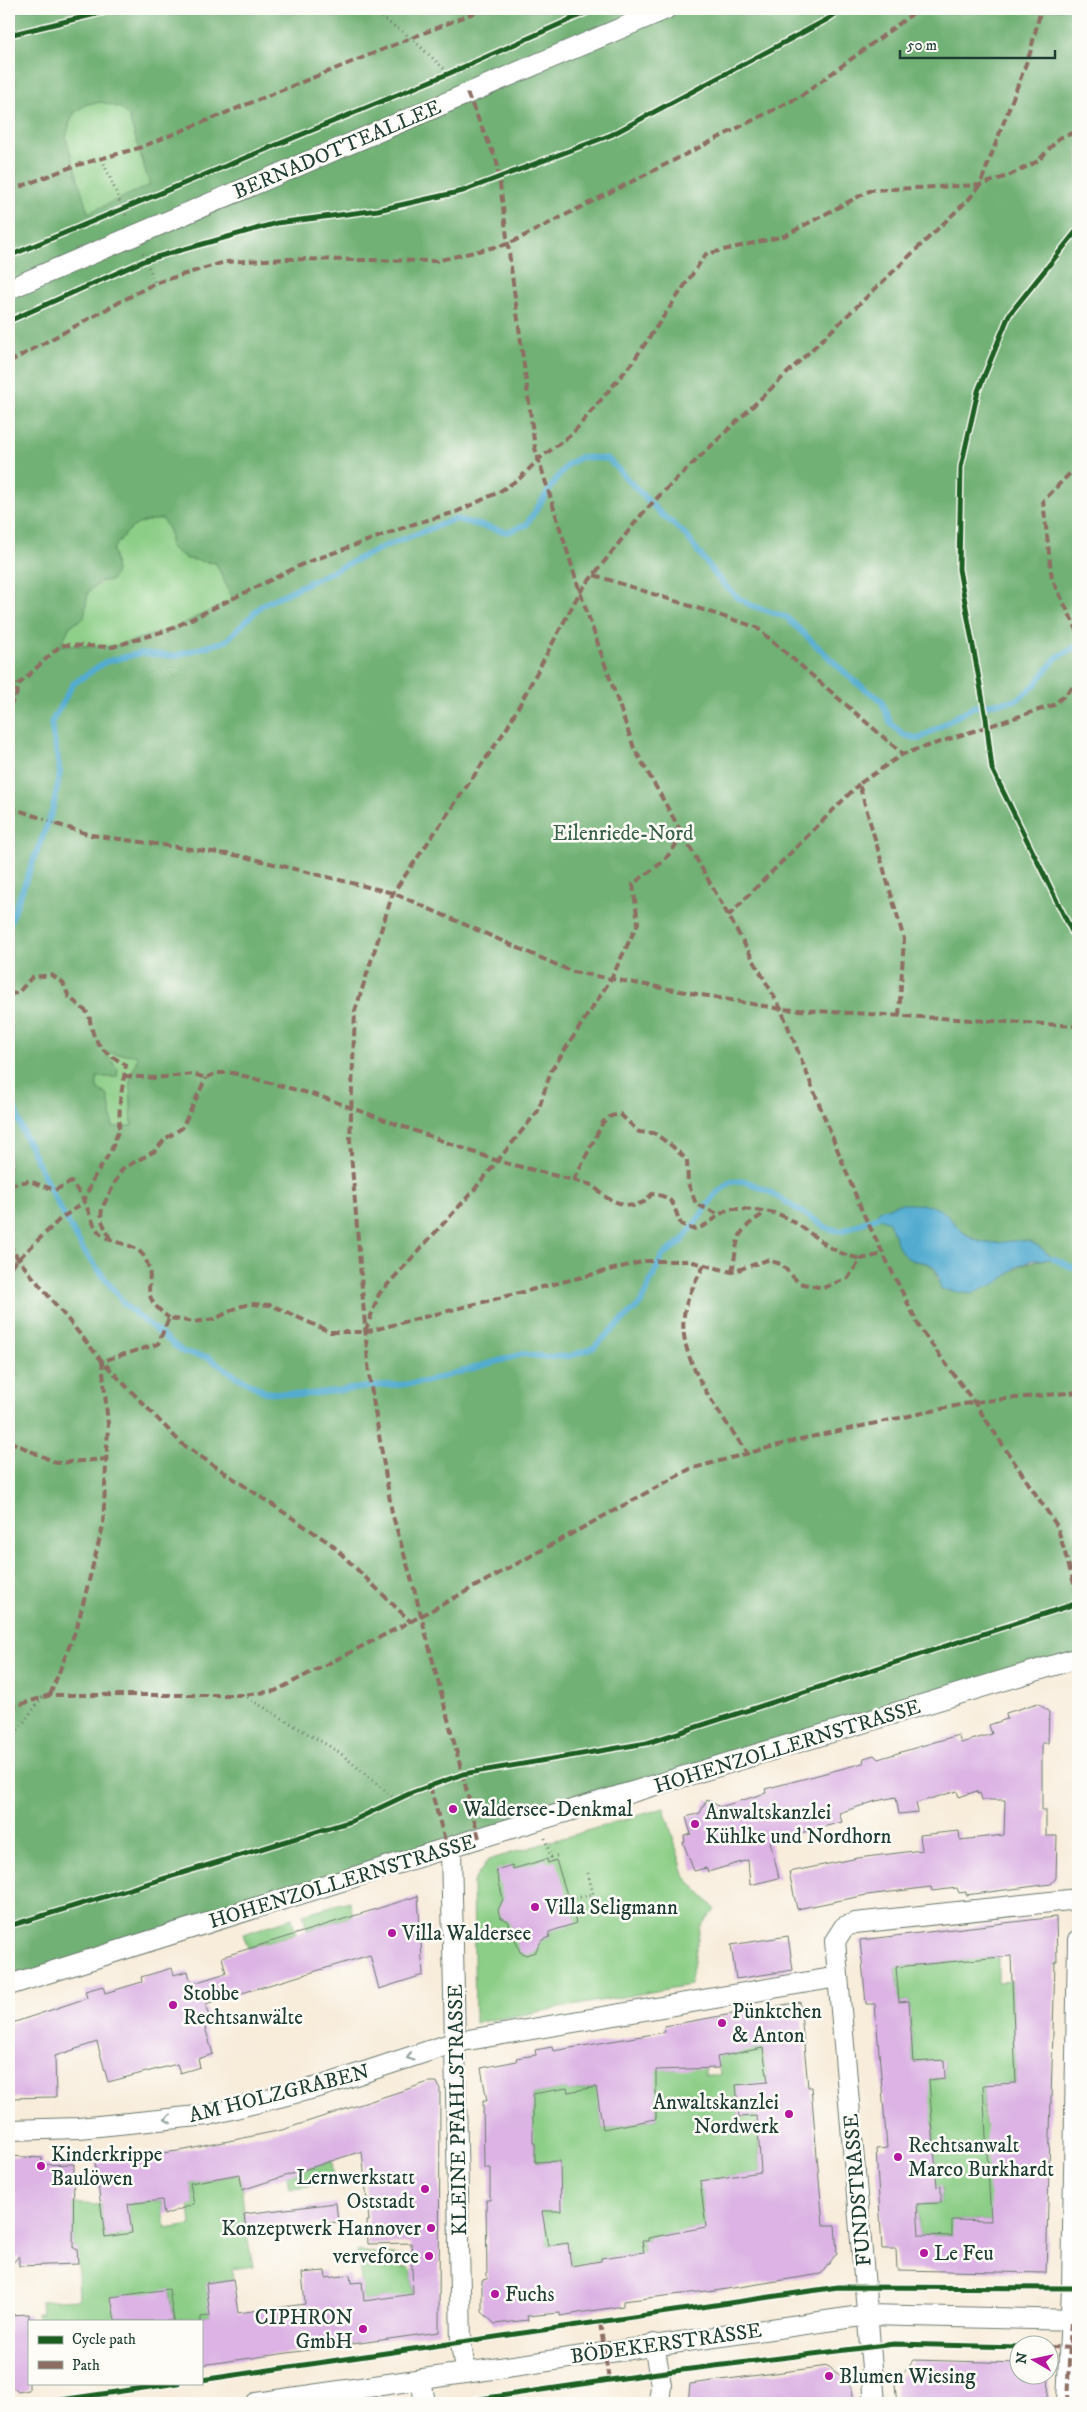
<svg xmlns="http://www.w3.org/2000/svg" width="1087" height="2412" viewBox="0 0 1087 2412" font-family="'IM FELL DW Pica',serif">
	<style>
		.green { fill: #8cce87; stroke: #56865e }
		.forest { fill: #71b174; stroke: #487754; fill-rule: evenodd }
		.water { fill: #53acd0; stroke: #397482 }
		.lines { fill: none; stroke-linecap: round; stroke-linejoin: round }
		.stream { stroke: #53acd0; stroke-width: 6 }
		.building { fill: #dcb3e4; fill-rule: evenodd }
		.minor-casing { stroke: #6b7a6e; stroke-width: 22 }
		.path { stroke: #6b7a6e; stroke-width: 3; stroke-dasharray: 1 4; stroke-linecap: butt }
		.minor { stroke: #fff; stroke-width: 20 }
		.quiet { stroke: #8d6e63; stroke-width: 4; stroke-dasharray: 8 4; stroke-linecap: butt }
		.cycleway-casing { stroke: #fdfcf7; stroke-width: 8 }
		.cycleway { stroke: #1b5e20; stroke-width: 5 }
		.oneway { stroke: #8f9e9a }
		.poi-dot { fill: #b5179e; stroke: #fdfcf7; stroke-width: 2 }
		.labels { text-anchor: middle; stroke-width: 5; stroke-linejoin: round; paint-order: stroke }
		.street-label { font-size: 21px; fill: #1f3d34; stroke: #fdfcf7 }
		.park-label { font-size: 21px; fill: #3a6149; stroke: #fdfcf7 }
		.poi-label { font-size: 21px; fill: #1f3d34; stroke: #fdfcf7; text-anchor: start }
	</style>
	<rect width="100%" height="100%" fill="#fdfcf7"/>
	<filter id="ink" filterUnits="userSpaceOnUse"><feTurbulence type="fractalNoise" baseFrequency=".02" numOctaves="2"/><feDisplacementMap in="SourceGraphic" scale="10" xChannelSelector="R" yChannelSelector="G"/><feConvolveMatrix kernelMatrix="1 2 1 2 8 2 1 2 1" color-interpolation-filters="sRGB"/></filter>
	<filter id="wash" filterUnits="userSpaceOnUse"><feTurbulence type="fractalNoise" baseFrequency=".0096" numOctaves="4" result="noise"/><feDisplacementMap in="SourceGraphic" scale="20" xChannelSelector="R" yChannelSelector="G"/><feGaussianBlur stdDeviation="1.12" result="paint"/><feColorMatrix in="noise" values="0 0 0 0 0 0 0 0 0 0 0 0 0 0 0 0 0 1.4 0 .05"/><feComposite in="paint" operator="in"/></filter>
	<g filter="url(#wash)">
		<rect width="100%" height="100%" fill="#f8ecda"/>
		<!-- green -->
		<g class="green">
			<polygon points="102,102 121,108 129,117 150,186 88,213 66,138 70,121 75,112 87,104"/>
			<path d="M163 519 170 533V547L187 559 216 563 233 600 171 629 112 647 61 645 70 626 84 617 88 592 116 571 113 549C130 527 135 521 163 519Z"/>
			<polygon points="106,1053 138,1055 130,1081 132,1126 113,1128 108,1096 96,1088 97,1077 117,1077"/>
			<polygon points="664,1808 685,1877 715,1909 700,1927 690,1985 475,2023 473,1882 488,1860"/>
			<polygon points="349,1901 353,1916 307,1930 303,1914"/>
			<polygon points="292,1918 296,1933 248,1948 243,1934"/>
			<polygon points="998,1957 998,1982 1012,1981 1016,2083 983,2086 984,2125 1021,2125 992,2221 953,2220 952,2236 919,2235 918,2204 941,2203 941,2187 936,2187 933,2122 919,2123 916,2081 945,2078 944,2061 913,2062 909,2001 899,2002 896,1967"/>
			<polygon points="774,2040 768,2082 751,2084 737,2090 739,2117 756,2116 756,2111 765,2140 758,2140 761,2172 700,2181 707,2232 699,2228 685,2230 685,2233 667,2234 667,2237 648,2238 648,2241 642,2241 646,2271 628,2254 601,2258 601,2261 586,2263 587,2267 572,2269 568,2243 548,2246 547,2241 517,2271 559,2161 537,2162 534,2155 535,2143 530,2143 533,2109 525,2100 534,2099 533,2094 567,2088 568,2092 597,2087 602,2101 599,2106 603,2129 656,2119 655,2070 676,2069 677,2061 705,2060 705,2075 720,2075 719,2065 715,2061 718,2057 740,2052"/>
			<polygon points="332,2161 334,2181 289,2189 287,2175"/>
			<polygon points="238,2175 241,2182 246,2231 253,2266 232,2269 233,2279 207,2283 210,2316 174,2320 169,2289 115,2321 38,2321 37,2313 42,2313 41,2301 79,2299 77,2248 73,2248 73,2234 56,2234 66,2203 101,2205 106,2237 132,2233 128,2204 162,2200 166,2229 191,2225 189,2205 194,2204 190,2183"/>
			<polygon points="357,2251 401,2256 402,2268 408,2268 412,2272 413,2305 385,2298 364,2301"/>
		</g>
		<!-- forest -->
		<path class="forest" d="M9 9H1078V1658L9 1985ZM102 102 121 108 129 117 150 185 88 213 66 138 70 121 75 112 87 104ZM163 519 170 533V547L187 559 216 563 233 600 171 629 112 647 61 645 70 626 84 618 88 592 100 581H111L116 571 113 549C130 527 135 521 163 519ZM106 1053 138 1055 130 1081 132 1126 113 1127 108 1096 97 1088V1077H117L118 1069ZM945 1213C961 1233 977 1246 1004 1243 1014 1241 1025 1239 1035 1244 1041 1248 1047 1254 1053 1259 1027 1260 1019 1266 999 1282L937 1281C937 1265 927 1262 912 1261L889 1222Z"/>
		<!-- water -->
		<path class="water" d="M898 1204C912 1204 936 1203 946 1214 957 1225 963 1236 978 1241 997 1248 1018 1234 1036 1245 1042 1248 1048 1254 1054 1259L1032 1260 1017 1267 999 1282 971 1294 941 1289C938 1283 939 1276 936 1270 929 1258 913 1265 904 1255 897 1248 894 1232 889 1222L877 1217 879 1210Z"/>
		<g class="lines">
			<!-- stream -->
			<g class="stream">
				<polyline points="9,925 53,809 60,772 51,723 73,684 105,662 141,653 174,656 226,641 262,605 383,547 455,519 507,532 526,525 557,478 568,464 581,457 608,459 660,513 685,534 718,578 737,597 750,605 786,617 854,681 881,700 891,724 904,735 919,739 973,707 1017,700 1033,687 1056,658 1078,645"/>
				<polyline points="9,1092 23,1132 57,1203 84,1251 126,1306 183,1352 208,1357 239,1378 265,1392 302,1395 384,1385 399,1385 424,1382 523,1354 546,1357 570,1356 593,1348 641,1303 662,1256 682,1241 716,1194 730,1182 745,1181 770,1192 829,1229 842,1231 877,1217"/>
				<polyline points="1054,1259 1078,1270"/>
			</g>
		</g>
		<g id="blocks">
			<!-- building -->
			<g class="building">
				<polygon points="1038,1703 1049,1712 1048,1743 1042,1743 1042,1810 1046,1810 1046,1836 1057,1836 1056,1878 1051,1884 966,1895 966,1892 959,1893 957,1888 932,1891 931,1887 867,1895 797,1909 789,1872 858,1858 922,1850 920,1835 959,1831 960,1840 1004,1835 1005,1800 982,1800 980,1793 977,1794 977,1791 959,1797 957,1791 916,1803 918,1812 899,1814 896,1797 876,1801 839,1813 842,1822 770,1841 779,1878 750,1885 748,1860 708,1872 706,1868 694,1871 683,1842 685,1842 684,1836 691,1834 686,1817 700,1813 707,1799 720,1807 766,1793 765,1789 863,1763 864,1758 874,1755 878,1759 958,1735 961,1743 992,1734 989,1725 1007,1719 1006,1713"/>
				<polygon points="547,1859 548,1863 556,1860 576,1923 549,1932 550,1937 542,1940 535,1952 526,1955 520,1952 508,1921 500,1917 498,1910 503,1899 496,1870 512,1865 513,1869"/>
				<polygon points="418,1896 423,1975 379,1989 370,1955 205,2004 210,2019 203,2021 213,2054 198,2059 200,2067 180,2073 177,2064 108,2082 97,2042 55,2056 56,2097 9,2098 9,2024 87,1998 85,1991 103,1986 105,1993 142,1982 141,1977 172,1968 174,1975 188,1971 191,1984 226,1973 222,1957"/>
				<path d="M1056 1917 1057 1962H1055L1046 2273 897 2270 896 2249H882L876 2149 887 2148 875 2004H866L860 1940ZM1011 1956 1016 2083 983 2085 991 2221 952 2220V2236L919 2235 917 2204 941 2203V2186L937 2187 929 2080 945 2078 944 2060 913 2062 909 2001 899 2002 896 1967Z"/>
				<polygon points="788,1936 793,1970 736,1979 731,1945"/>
				<path d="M800 2002 808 2087H811L823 2225H835L837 2253 821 2274 708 2292 707 2291 623 2301V2306L560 2316V2313L527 2316 528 2320 495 2324 482 2312V2280L487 2279 486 2200H490V2168H484L483 2101H487L481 2068 517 2061 516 2058 536 2055 535 2050 552 2047 553 2051 665 2032 664 2026ZM763 2048 768 2082 736 2085 739 2117 757 2116 761 2172 700 2181 706 2227 648 2238V2241H642L644 2252 601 2258V2261L571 2266 568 2243 548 2246 542 2211H561L560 2161 535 2162V2143H533V2094L567 2088 568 2092 596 2087 603 2129 656 2119V2070L719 2068 717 2057Z"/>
				<polygon points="429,2082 437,2082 440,2089 439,2332 201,2365 201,2317 210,2316 206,2283 233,2279 238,2313 305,2304 302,2273 325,2271 326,2278 350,2275 351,2283 362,2282 364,2301 413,2294 411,2243 368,2244 367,2221 369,2221 362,2151 242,2190 240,2174 190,2183 194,2204 164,2215 162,2200 128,2204 132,2233 105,2237 95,2162 185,2150 282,2130"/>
				<polygon points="9,2156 42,2158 42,2165 74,2164 73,2248 77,2248 78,2264 19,2266 19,2256 9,2267"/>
				<polygon points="336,2203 338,2222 246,2231 244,2214"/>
				<polygon points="169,2289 174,2321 115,2321 111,2297"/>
				<polygon points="29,2314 29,2390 18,2392 9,2384 9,2315"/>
				<polygon points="914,2360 1020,2363 1020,2374 1049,2374 1048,2398 1046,2397 1045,2403 897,2403 895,2384"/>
				<polygon points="828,2366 846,2380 852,2389 854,2403 811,2403 810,2401 794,2403 688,2403 690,2384"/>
			</g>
		</g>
	</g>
	<g filter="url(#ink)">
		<use href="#blocks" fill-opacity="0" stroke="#6b7a6e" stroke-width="1"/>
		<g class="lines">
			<!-- minor casing -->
			<g class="minor-casing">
				<g id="minor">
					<polyline points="9,289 666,9"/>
					<polyline points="451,1847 461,2342 465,2372"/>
					<polyline points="9,1985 479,1838 1078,1658"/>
					<polyline points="9,2130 79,2128 208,2115 322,2086 456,2042 838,1977"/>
					<polyline points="654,2344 661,2385 659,2403"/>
					<polyline points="421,2379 425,2403"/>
					<polyline points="256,2403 868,2315 1078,2320"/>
					<polyline points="875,2403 835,1941 844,1927 855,1923 1078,1899"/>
					<polyline points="1067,2403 1072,2288 1078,1940"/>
				</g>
			</g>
			<!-- path -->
			<g class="path">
				<polyline points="369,9 410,37 454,78"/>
				<polyline points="102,159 127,218"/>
				<polyline points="143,253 155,283"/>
				<polyline points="9,698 16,696"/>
				<polyline points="44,819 56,824"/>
				<polyline points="243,1695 339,1752 396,1800"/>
				<polyline points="9,1742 43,1696"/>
				<polyline points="545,1838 552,1861"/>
				<polyline points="551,1857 560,1855"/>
				<polyline points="588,1873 594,1898"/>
				<polyline points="570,1899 594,1894"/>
			</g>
			<!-- minor -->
			<use href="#minor" class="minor"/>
			<!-- quiet -->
			<g class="quiet">
				<polyline points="467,93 497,162 535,448 580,592 634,748 781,1009 862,1211 921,1330 974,1402 1057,1526 1078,1597"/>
				<polyline points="9,191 74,166 139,148 483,9"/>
				<polyline points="9,362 155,283 225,262 287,259 436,261 508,244 801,96 919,9"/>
				<polyline points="1078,465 1043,501 1052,579 1078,632"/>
				<polyline points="594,575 756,627 903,754"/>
				<polyline points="9,707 16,696 18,685 61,645 112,647 171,629 305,563 417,523 456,512 499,492 520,478 539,459 572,434 632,363 706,254 784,236 871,190 980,185 1008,176 1038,161 1059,138 1073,133 1078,136"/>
				<polyline points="9,807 44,819"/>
				<polyline points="56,824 91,835 241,856 393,893 573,972 781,1009 1078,1026"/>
				<polyline points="728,916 859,784"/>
				<path d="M9 994 18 993 32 977 52 975 63 983 69 997 89 1014C93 1044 100 1050 126 1065L120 1101 119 1129 111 1151 93 1179 84 1202 59 1220 9 1268"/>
				<polyline points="899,1016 904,939 859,784 903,754 1054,705 1078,682"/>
				<path d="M124 1076 155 1078 193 1074 206 1078 216 1073H233L319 1096 498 1161 592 1185 607 1198 619 1203 633 1206 644 1202 652 1194C677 1197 672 1206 681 1224L692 1229C711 1228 719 1210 732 1209 747 1209 771 1210 785 1217 815 1233 826 1252 861 1259"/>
				<polyline points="574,1180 603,1122 611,1116 620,1114 639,1132 654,1133 672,1146 687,1160 688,1183 696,1204 720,1215"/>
				<path d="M9 1185 29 1181 55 1190 71 1182C76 1188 81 1195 84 1201 90 1212 92 1227 102 1235 115 1245 136 1242 145 1258 159 1286 134 1291 169 1318"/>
				<polyline points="110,1239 101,1219 102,1208 122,1169 155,1151 165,1139 182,1128 206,1078"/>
				<polyline points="9,1243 18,1259 102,1361 182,1444 331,1544 411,1622"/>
				<path d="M704 1265C696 1281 686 1298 684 1315 677 1362 723 1416 747 1453"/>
				<path d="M732 1272C739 1238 733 1233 765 1213"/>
				<polyline points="365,1332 645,1261 689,1261 732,1272 767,1260 781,1264 799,1283 823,1288 848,1278 861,1259 883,1254"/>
				<polyline points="9,1441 57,1463 106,1459"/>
				<polyline points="50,1695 77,1627 103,1526 108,1425 102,1361 158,1344 169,1318 194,1322 215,1319 238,1307 251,1304 271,1305 330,1332 365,1332 379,1294 474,1190 538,1111 551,1071 611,979 638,923 633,884 664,861 683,835"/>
				<polyline points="9,1708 50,1695 243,1695 275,1691 421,1616 690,1469 801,1439 974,1402 1078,1392"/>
				<polyline points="430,1786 447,1848"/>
				<polyline points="479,1838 412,1581 392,1513 369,1375 350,1141 355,1011 393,893 507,728 580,592 642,514 661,494 970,198 980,185 1030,53 1041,9"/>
				<polyline points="600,2323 609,2380"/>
				<polyline points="1050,2347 1078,2348"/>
				<polyline points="1067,2403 1071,2320"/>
			</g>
			<!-- cycleway casing -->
			<g class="cycleway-casing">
				<g id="cycleway">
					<polyline points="9,35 117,9"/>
					<polyline points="1078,229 1009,315 978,391 961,467 959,569 986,718 992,769 1078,944"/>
					<polyline points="9,256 450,73 594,9"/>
					<polyline points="9,321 146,260 277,223 378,210 463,191 611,135 828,19 843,9"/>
					<polyline points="9,1926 352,1821 411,1793 463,1774 647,1743 1078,1603"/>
					<polyline points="201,2380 838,2287 1078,2288"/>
					<polyline points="40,2403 178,2383"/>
					<polyline points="452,2403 658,2373 894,2344 1020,2347"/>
				</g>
			</g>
			<!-- cycleway -->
			<use href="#cycleway" class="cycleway"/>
		</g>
		<!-- one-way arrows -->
		<defs><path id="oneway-chevron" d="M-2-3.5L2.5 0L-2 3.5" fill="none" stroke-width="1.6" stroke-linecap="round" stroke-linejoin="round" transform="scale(1.25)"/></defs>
		<g class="oneway">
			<use href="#oneway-chevron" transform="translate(410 2057) rotate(162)"/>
			<use href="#oneway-chevron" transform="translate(168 2119) rotate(174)"/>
		</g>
	</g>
	<!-- markers -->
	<g class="poi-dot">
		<circle cx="453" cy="1809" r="5"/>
		<circle cx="695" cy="1824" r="5"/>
		<circle cx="535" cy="1907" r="5"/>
		<circle cx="392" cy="1933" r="5"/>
		<circle cx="173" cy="2005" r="5"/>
		<circle cx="722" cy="2023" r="5"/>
		<circle cx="789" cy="2114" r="5"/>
		<circle cx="898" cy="2157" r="5"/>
		<circle cx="41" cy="2166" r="5"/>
		<circle cx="425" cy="2189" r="5"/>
		<circle cx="431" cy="2228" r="5"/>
		<circle cx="924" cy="2253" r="5"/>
		<circle cx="429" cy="2256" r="5"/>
		<circle cx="495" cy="2294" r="5"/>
		<circle cx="363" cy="2329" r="5"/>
		<circle cx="829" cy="2376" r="5"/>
	</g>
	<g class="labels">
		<!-- street labels -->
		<g class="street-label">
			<text transform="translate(337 149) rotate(-23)" y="7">BERNADOTTEALLEE</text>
			<text transform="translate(787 1746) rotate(-17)" y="7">HOHENZOLLERNSTRASSE</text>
			<text transform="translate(342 1881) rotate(-17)" y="7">HOHENZOLLERNSTRASSE</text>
			<text transform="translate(279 2093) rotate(-14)" y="7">AM HOLZGRABEN</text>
			<text transform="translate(457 2110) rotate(-91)" y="7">KLEINE PFAHLSTRASSE</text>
			<text transform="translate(857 2190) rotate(-95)" y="7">FUNDSTRASSE</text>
			<text transform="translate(666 2343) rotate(-8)" y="7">BÖDEKERSTRASSE</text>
		</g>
		<!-- park labels -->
		<g class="park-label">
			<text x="623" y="840">Eilenriede-Nord</text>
		</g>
		<!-- poi labels -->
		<g class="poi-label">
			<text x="463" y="1816">Waldersee-Denkmal</text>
			<text x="705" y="1819">Anwaltskanzlei<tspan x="705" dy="24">Kühlke und Nordhorn</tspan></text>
			<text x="545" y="1914">Villa Seligmann</text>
			<text x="402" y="1940">Villa Waldersee</text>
			<text x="183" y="2000">Stobbe<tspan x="183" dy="24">Rechtsanwälte</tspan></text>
			<text x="732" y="2018">Pünktchen<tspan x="732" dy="24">&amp; Anton</tspan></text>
			<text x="779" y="2109" text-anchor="end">Anwaltskanzlei<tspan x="779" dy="24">Nordwerk</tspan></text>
			<text x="908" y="2152">Rechtsanwalt<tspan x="908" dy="24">Marco Burkhardt</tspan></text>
			<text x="51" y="2161">Kinderkrippe<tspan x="51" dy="24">Baulöwen</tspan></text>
			<text x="415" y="2184" text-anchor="end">Lernwerkstatt<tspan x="415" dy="24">Oststadt</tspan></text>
			<text x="421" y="2235" text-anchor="end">Konzeptwerk Hannover</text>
			<text x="934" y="2260">Le Feu</text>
			<text x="419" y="2263" text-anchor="end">verveforce</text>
			<text x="505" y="2301">Fuchs</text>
			<text x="353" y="2324" text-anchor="end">CIPHRON<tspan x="353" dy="24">GmbH</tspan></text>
			<text x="839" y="2383">Blumen Wiesing</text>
		</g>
	</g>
	<!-- margin -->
	<rect width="1087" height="2412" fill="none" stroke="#fdfcf7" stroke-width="30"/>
	<!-- legend -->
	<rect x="28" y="2320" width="175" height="65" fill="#fdfcf7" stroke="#a4b0a9"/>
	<rect x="38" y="2336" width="25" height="8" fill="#1b5e20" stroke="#a4b0a9"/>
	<text x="72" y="2344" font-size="15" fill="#1f3d34">Cycle path</text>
	<rect x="38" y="2361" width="25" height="8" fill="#8d6e63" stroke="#a4b0a9"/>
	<text x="72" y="2370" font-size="15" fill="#1f3d34">Path</text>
	<!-- north arrow -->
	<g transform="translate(1034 2360) rotate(279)"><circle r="24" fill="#fdfcf7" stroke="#a4b0a9"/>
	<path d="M0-4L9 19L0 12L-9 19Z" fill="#b5179e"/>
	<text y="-8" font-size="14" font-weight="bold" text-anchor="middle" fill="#1f3d34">N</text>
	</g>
	<!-- scale -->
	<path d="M900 50v8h155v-8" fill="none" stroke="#1f3d34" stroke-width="2.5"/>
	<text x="907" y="50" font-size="15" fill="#1f3d34" stroke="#fdfcf7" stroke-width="4" paint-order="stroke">50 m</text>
</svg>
